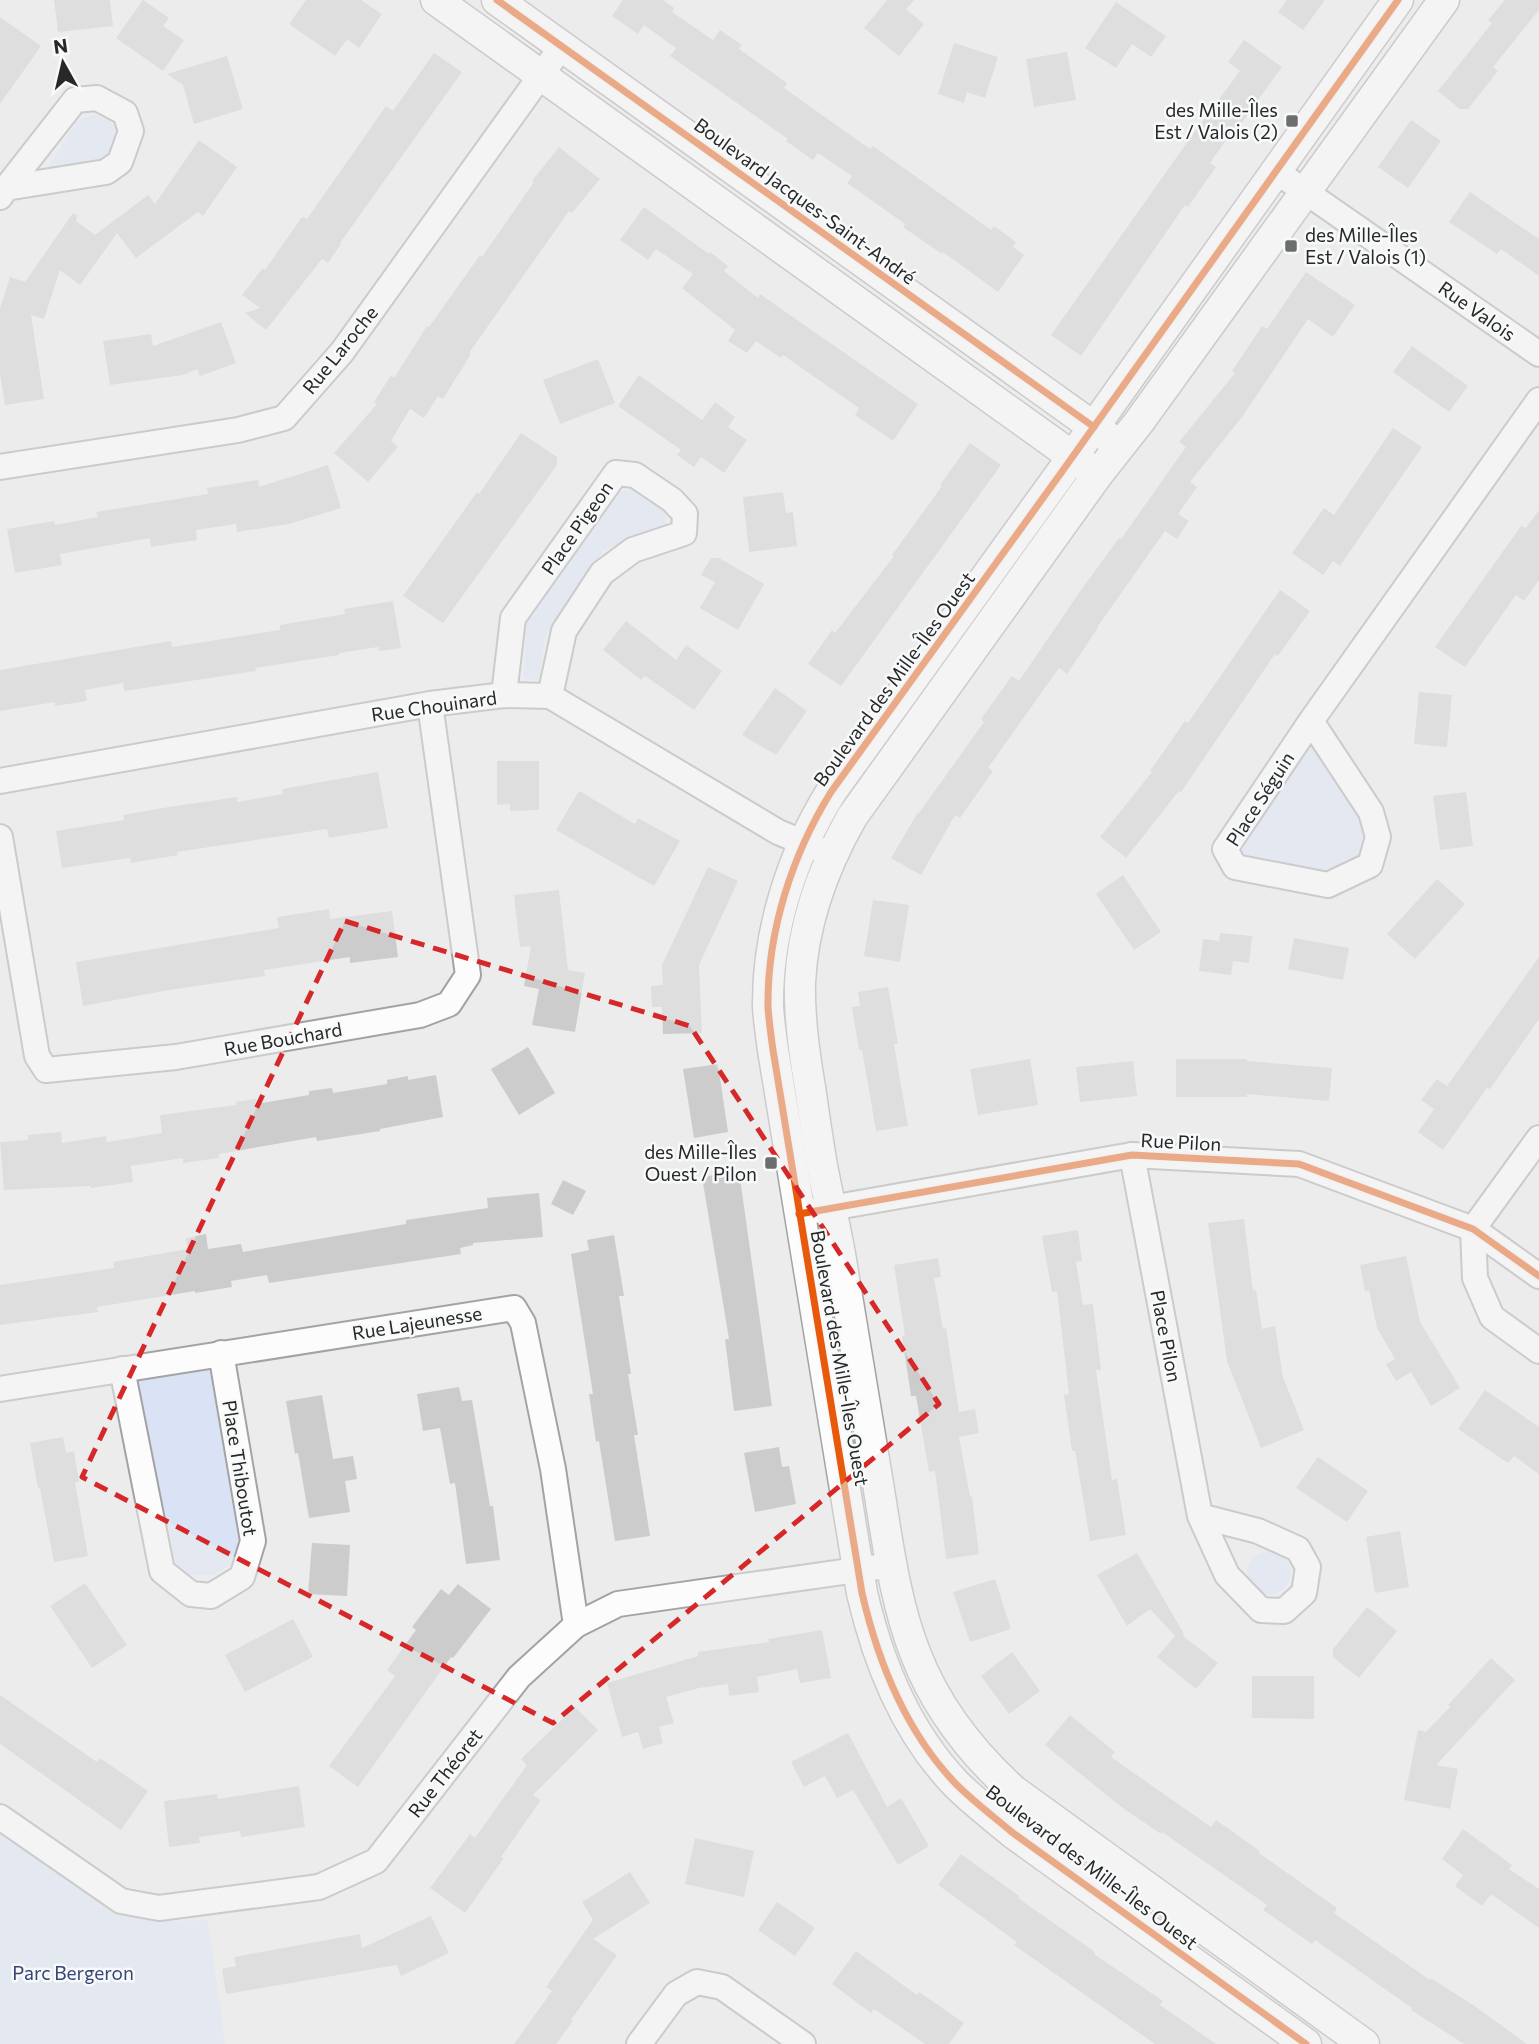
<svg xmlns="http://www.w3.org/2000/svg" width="1539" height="2044" viewBox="0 0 1539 2044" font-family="Commissioner,sans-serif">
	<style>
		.green { fill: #dae2f5 }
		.building { fill: #ccc }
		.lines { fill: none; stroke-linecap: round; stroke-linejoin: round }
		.minor-casing { stroke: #a3a3a3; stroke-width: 28 }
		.tertiary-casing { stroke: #a3a3a3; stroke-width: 33 }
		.minor { stroke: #fcfcfc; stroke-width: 24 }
		.tertiary { stroke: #fcfcfc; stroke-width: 30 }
		.cycleway-casing { stroke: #f8f9fa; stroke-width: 11 }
		.cycleway { stroke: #e8590c; stroke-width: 7 }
		.marked { fill: none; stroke: #d62828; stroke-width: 5; stroke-dasharray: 14 9; stroke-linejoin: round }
		.poi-dot { fill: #6c6d6d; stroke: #f8f9fa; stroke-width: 2.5 }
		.labels { text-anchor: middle; stroke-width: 5; stroke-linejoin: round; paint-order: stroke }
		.poi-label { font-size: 19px; fill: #272828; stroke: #f8f9fa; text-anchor: end }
		.street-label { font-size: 19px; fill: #272828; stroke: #f8f9fa }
		.park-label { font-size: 19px; fill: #374575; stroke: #f8f9fa }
	</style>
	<rect width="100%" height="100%" fill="#ececec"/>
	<!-- green -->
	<g class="green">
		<polygon points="96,114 117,125 118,139 110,157 47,169 77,121"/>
		<polygon points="634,488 666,512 666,525 604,550 545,637 539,680 523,679 527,620 617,493"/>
		<polygon points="1309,741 1366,818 1367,858 1326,879 1245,861 1236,848"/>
		<polygon points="211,1368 242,1538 234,1563 213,1575 181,1575 173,1562 137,1381"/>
		<circle cx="1269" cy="1573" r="22"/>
		<polygon points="0,1832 113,1913 159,1921 208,1920 225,2044 0,2044"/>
	</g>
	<!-- building -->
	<g class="building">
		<polygon points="54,0 110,0 113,26 58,32"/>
		<polygon points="143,0 169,18 163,26 184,40 163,71 116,38"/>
		<polygon points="306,0 361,0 382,14 359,48 347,39 335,56 289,24"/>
		<polygon points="623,0 663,0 674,8 672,12 713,40 720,30 742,45 739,49 787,83 784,88 870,149 873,146 991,230 994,226 1016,242 1013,247 1024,255 998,292 943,252 942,254 903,227 905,224 847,183 852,176 818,153 813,160 786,141 788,139 670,56 676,48 644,25 638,34 612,16"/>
		<polygon points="887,0 914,0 906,9 924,24 899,56 864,28"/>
		<polygon points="1287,0 1325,0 1303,30 1278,12"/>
		<polygon points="1505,0 1539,0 1539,10 1493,67 1498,71 1468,109 1460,109 1438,91 1492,23 1488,20"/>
		<polygon points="1116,2 1166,36 1151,57 1132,44 1116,68 1085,48"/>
		<polygon points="0,17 41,46 0,104"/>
		<polygon points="1244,40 1282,67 1240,125 1238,123 1210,163 1216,167 1188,207 1185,205 1081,356 1051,335 1193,134 1240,71 1228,62"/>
		<polygon points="954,43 998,57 985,98 967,92 964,103 938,94"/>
		<polygon points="1067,52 1076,100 1034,107 1026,59"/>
		<polygon points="434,53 462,72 340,243 341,244 328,263 322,259 266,330 245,313 260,308 242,295 263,268 265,270 302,217 307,219 386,106 393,111"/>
		<polygon points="227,56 243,109 194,124 183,85 167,74"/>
		<polygon points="1411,120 1441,141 1408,188 1378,167"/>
		<polygon points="199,140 237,167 203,216 198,212 136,258 117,233 80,285 60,270 44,319 31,315 44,399 5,405 0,373 0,308 10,277 25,282 73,213 77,215 76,221 95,235 148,195 155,204"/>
		<polygon points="559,147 600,179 572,213 569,211 469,353 471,354 443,399 438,396 424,418 410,409 391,441 398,447 368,482 334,453 377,404 374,402 391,375 394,378 427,326 429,327 480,255 482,257 534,182 532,181"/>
		<polygon points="1470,192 1539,239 1539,276 1501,249 1497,254 1449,222"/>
		<polygon points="644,207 709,254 710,252 728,266 724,271 758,298 760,294 918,404 893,441 855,415 859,408 783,355 781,358 756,341 747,353 728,341 735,330 682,288 693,274 656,249 648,260 620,240"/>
		<polygon points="1306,272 1355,305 1333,337 1308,319 1242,417 1190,482 1197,487 1178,514 1189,521 1177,539 1165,531 1098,626 1099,626 1067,674 1059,668 988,768 993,771 960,818 955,815 921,875 891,858 918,812 919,813 984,722 981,719 1012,676 1019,681 1081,590 1119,538 1121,539 1186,447 1179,442 1235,373 1232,371 1262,326 1267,329"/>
		<polygon points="221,322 236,363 200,376 197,369 183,375 110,385 103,341 151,334 153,346"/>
		<polygon points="1412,346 1468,386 1449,412 1393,372"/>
		<polygon points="598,359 615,403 560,424 543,380"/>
		<polygon points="639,375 702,420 715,402 735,417 728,427 747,440 724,473 701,457 694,467 677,455 681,450 618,406"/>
		<polygon points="1393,428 1422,447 1340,566 1333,561 1323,575 1292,553 1324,508 1334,515"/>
		<polygon points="521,433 557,457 557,465 443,623 403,596 477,492 479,494"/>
		<polygon points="970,443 1001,465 841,686 808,664 832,630 835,633 894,556 892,555 942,486 940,485"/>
		<polygon points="328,465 341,508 289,524 237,532 236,524 196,530 197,540 151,547 150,538 60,554 62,565 15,573 7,529 54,521 55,525 98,517 96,512 208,494 207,488 258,480 259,487"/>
		<polygon points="783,492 786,513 793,512 797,546 749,552 743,497"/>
		<polygon points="1539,510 1539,580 1524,601 1516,595 1465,667 1435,647 1521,526 1526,528"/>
		<polygon points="711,558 719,558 764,584 738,630 700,608 715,582 701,575"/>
		<polygon points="1280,590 1310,611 1278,656 1275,654 1181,792 1179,791 1126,858 1100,837 1152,772 1150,771 1185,721 1188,723"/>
		<polygon points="393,601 401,648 379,651 378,647 339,653 339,655 255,668 256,671 124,691 123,683 85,690 87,701 55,706 55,702 0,711 0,670 171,641 172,647 280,630 280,625 345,614 344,609"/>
		<polygon points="626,621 676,660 686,645 722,671 694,710 645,676 641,680 603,650"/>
		<polygon points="775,688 807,711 776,755 742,735"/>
		<polygon points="1419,692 1452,695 1447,747 1414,744"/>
		<polygon points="497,761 539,761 539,810 510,811 510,804 497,805"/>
		<polygon points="378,772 388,828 329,838 327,829 177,852 178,855 131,863 130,858 62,868 56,831 124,820 123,815 169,807 237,797 237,802 283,794 282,789"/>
		<polygon points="579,791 635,824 638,818 680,841 654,886 556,830"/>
		<polygon points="1466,792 1473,846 1440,850 1433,796"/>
		<polygon points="708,867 738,881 699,965 702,1033 663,1034 662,1007 652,1007 651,986 663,985 662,965"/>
		<polygon points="1123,875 1161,932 1134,950 1096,894"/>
		<polygon points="1437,879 1465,904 1415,959 1387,934"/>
		<polygon points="559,890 568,970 585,973 575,1032 532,1025 539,989 524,986 531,946 520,947 514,895"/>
		<polygon points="873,900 909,905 900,962 864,956"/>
		<polygon points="329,909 330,919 392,911 398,957 350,963 350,957 264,970 265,976 169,990 83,1006 76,962 279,928 277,917"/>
		<polygon points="1220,933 1252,936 1249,963 1233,961 1231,975 1199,971 1203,939 1219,941"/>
		<polygon points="1294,938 1349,948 1343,980 1288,969"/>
		<polygon points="1539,957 1539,1019 1490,1089 1487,1088 1443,1150 1418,1132 1434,1109 1421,1100 1437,1079 1447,1086"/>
		<polygon points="888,987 898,1044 894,1044 908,1126 876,1131 862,1050 859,1050 852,1007 860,1006 858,992"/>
		<polygon points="528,1047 555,1093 519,1115 491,1069"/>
		<polygon points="1030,1059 1038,1105 978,1115 970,1069"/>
		<polygon points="1176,1059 1247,1059 1247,1061 1332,1068 1329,1101 1247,1094 1247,1097 1176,1097"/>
		<polygon points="1133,1061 1137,1096 1080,1102 1076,1067"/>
		<polygon points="718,1064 728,1132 694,1138 683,1069"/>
		<polygon points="436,1075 443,1117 380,1129 380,1131 317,1141 316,1137 219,1154 219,1158 183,1163 183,1158 131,1166 133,1182 91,1188 90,1186 4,1190 0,1142 28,1140 28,1135 61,1132 62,1143 106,1136 107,1142 162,1133 160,1115 236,1105 236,1102 256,1099 256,1104 309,1095 309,1091 332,1088 333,1093 387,1084 387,1080 408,1076 408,1080"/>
		<polygon points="739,1171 772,1406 734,1411 725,1339 729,1339 702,1177"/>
		<polygon points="563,1180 586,1191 573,1215 551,1204"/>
		<polygon points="539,1193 543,1237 473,1243 473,1245 460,1248 461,1254 269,1283 267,1275 231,1281 232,1287 195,1293 195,1291 97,1307 98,1312 0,1325 0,1285 114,1268 113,1262 188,1249 186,1238 206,1234 208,1249 241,1244 243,1252 406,1224 406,1220 488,1208 487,1198"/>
		<polygon points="1244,1219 1253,1291 1256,1290 1262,1329 1275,1326 1283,1377 1304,1430 1261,1448 1227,1361 1208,1223"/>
		<polygon points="1078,1230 1082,1261 1076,1262 1083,1305 1093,1304 1101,1370 1096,1370 1112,1480 1117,1479 1126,1535 1090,1541 1075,1451 1072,1451 1064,1395 1069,1394 1057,1291 1052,1292 1042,1236"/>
		<polygon points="614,1235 624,1296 619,1296 631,1374 628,1374 638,1435 634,1435 650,1536 615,1541 599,1441 596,1442 589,1394 593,1394 571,1254 589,1250 587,1240"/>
		<polygon points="1406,1256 1420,1322 1460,1388 1431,1406 1411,1372 1396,1381 1386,1364 1395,1359 1377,1328 1369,1290 1365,1291 1360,1265"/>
		<polygon points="938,1258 941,1277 934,1278 943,1329 946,1328 959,1412 975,1409 979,1433 959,1437 970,1496 972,1496 979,1554 946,1559 935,1471 929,1472 916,1396 911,1396 902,1336 905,1335 894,1265"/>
		<polygon points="459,1387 462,1401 472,1400 490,1506 493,1506 500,1560 466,1564 455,1483 450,1484 440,1428 423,1431 417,1394"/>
		<polygon points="1485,1390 1539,1427 1539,1474 1514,1456 1508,1463 1458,1429"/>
		<polygon points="322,1395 333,1459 353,1456 357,1479 345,1481 350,1512 309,1518 298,1453 295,1454 286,1401"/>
		<polygon points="63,1437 66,1453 74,1451 79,1482 75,1482 88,1556 54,1562 40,1488 38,1489 30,1443"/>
		<polygon points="779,1447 782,1467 789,1466 796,1504 755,1512 744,1453"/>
		<polygon points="1318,1457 1368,1491 1347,1522 1296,1488"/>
		<polygon points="1400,1531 1409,1587 1375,1593 1366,1537"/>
		<polygon points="312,1543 350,1545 347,1596 308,1594"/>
		<polygon points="1137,1553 1184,1634 1182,1635 1218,1663 1196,1689 1157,1657 1175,1636 1150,1609 1127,1626 1097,1575"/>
		<polygon points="995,1579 1011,1629 970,1642 953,1592"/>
		<polygon points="85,1583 127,1645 92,1668 50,1606"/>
		<polygon points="458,1584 491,1609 453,1658 451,1657 358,1787 329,1766 395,1676 387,1670 416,1630 412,1627 441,1589 449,1595"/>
		<polygon points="1367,1607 1397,1631 1359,1678 1333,1657 1333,1649"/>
		<polygon points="293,1619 313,1657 245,1692 225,1655"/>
		<polygon points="822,1630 831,1678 800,1683 797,1669 757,1677 759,1692 729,1696 728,1684 699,1688 666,1697 674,1723 659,1727 663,1743 643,1749 638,1732 622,1737 607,1683 698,1656 698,1652 769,1642 768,1639"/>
		<polygon points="1012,1652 1040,1691 1009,1714 981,1676"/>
		<polygon points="1491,1658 1515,1680 1436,1765 1458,1769 1450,1809 1404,1800 1418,1730 1426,1732 1450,1707 1448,1705"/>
		<polygon points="1252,1676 1314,1676 1314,1719 1252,1718"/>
		<polygon points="0,1695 97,1762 100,1758 148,1791 121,1830 0,1744"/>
		<polygon points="575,1707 598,1730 533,1795 541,1800 501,1857 504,1858 465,1913 430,1888 470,1834 475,1838 527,1765 521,1759"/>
		<polygon points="1070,1715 1115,1752 1111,1757 1211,1827 1216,1820 1260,1851 1259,1853 1337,1908 1334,1913 1430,1980 1431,1978 1476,2007 1527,2044 1464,2044 1411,2010 1412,2008 1315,1940 1312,1944 1263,1910 1267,1905 1162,1832 1161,1834 1120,1806 1045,1745"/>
		<polygon points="848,1733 887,1807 901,1798 929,1846 898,1865 853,1790 837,1798 825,1776 804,1787 791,1762"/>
		<polygon points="299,1786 305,1827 241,1837 240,1831 199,1837 200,1843 169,1847 164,1801 217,1794 218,1799"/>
		<polygon points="1463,1829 1512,1865 1509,1869 1539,1889 1539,1928 1491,1894 1482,1906 1455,1886 1463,1875 1442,1859"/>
		<polygon points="695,1838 754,1851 744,1897 685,1884"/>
		<polygon points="961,1854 1019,1896 1018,1898 1095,1952 1094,1954 1163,2001 1160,2005 1216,2044 1155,2044 1014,1945 1017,1942 938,1885"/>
		<polygon points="630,1872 650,1903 593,1939 617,1955 571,2020 573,2021 556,2044 514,2044 552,1991 546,1987 593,1920 582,1902"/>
		<polygon points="777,1902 815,1928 795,1956 758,1930"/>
		<polygon points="431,1916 449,1953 401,1976 397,1965 226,1994 222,1969 236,1966 234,1957 360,1934 362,1948"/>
		<polygon points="856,1951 917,1995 919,1992 964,2023 949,2044 925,2044 874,2009 871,2013 832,1984"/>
	</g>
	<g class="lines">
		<!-- minor casing -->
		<g class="minor-casing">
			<g id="minor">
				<polyline points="1277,172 1539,354"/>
				<polyline points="0,197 6,188 75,100 97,98 125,113 131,131 120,162 106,172 6,188"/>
				<polyline points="0,467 238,430 284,418 342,352 562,46"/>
				<polyline points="504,695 513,618 616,473 635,475 672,500 685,514 684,533 633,550 602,573 564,631 550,696"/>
				<polyline points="1311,721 1371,812 1378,837 1370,865 1328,885 1235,867 1225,849 1311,721 1539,400"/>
				<polyline points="0,781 430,704 504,695 550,696 778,832 819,849"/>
				<polyline points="0,837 37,1056 46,1070 176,1057 420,1015 449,1004 468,975 430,704"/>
				<polyline points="1539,1138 1473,1229 1475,1278 1492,1317 1539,1351"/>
				<polyline points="1132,1155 1200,1516 1227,1575 1261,1610 1284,1611 1304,1593 1308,1567 1298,1549 1258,1531 1200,1516"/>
				<polyline points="814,1211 1132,1155 1299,1164 1473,1229 1539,1276"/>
				<polyline points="122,1369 162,1571 191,1594 211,1596 242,1577 253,1541 221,1353"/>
				<polyline points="0,1389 514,1308 523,1323 553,1469 576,1625"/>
				<polyline points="0,1817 121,1901 159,1908 319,1887 376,1861 519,1677 576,1625 618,1604 892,1565"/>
				<polyline points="639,2044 676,1994 697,1982 722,1987 803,2044"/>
			</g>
		</g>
		<!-- tertiary casing -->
		<g class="tertiary-casing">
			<g id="tertiary">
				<polyline points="436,0 1087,467"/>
				<polyline points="497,0 1109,438"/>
				<path d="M1306 2044 1013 1833C994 1817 974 1802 956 1784 907 1733 878 1662 862 1593L773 1050C771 1036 769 1022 768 1007 767 932 792 855 831 792L1061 473 1398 0"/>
				<path d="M1364 2044 1014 1791C972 1753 937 1709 916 1655 895 1602 888 1545 879 1490 866 1413 854 1336 841 1260 836 1230 829 1201 823 1171 818 1143 814 1115 810 1087 804 1053 799 1018 800 982 803 923 823 868 852 817L1098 474 1139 422 1444 0"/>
			</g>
		</g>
		<!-- minor -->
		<use href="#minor" class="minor"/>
		<!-- tertiary -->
		<use href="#tertiary" class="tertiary"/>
		<!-- cycleway casing -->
		<g class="cycleway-casing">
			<g id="cycleway">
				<polyline points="497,0 1094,427"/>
				<polyline points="799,1214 1132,1155 1299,1164 1473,1229 1539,1276"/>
				<path d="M1306 2044 1013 1833C994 1817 974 1802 956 1784 907 1733 878 1662 862 1593L773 1050C771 1036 769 1022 768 1007 767 932 792 855 831 792L1061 473 1398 0"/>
			</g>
		</g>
		<!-- cycleway -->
		<use href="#cycleway" class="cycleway"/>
	</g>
	<!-- marked area -->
	<path d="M0 0H1539V2044H0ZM345 921 690 1026 939 1404 553 1723 82 1477Z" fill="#ececec" fill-opacity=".55" fill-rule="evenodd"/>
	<path class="marked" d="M345 921 690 1026 939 1404 553 1723 82 1477Z"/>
	<!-- markers -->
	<g class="poi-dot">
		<rect x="1285" y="114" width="14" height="14" rx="3.5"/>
		<rect x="1284" y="239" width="14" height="14" rx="3.5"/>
		<rect x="764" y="1156" width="14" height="14" rx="3.5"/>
	</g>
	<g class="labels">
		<!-- poi labels -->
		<g class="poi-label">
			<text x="1278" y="117">des Mille-Îles<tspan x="1278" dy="22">Est / Valois (2)</tspan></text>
			<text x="1305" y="242" text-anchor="start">des Mille-Îles<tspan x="1305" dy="22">Est / Valois (1)</tspan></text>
			<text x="757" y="1159">des Mille-Îles<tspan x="757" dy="22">Ouest / Pilon</tspan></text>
		</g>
		<!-- street labels -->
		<g class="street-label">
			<text transform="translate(805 201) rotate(36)" y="7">Boulevard Jacques-Saint-André</text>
			<text transform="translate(1477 311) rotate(35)" y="7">Rue Valois</text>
			<text transform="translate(340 350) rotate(-51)" y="7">Rue Laroche</text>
			<text transform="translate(577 528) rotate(-55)" y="7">Place Pigeon</text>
			<text transform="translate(894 679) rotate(-54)" y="7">Boulevard des Mille-Îles Ouest</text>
			<text transform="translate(434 706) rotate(-8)" y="7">Rue Chouinard</text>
			<text transform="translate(1260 799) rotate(-57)" y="7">Place Séguin</text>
			<text transform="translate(283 1039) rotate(-10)" y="7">Rue Bouchard</text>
			<text transform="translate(1181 1142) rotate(3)" y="7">Rue Pilon</text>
			<text transform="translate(417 1323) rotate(-9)" y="7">Rue Lajeunesse</text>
			<text transform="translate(1166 1336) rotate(79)" y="7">Place Pilon</text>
			<text transform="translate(840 1358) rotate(80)" y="7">Boulevard des Mille-Îles Ouest</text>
			<text transform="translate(240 1468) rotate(81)" y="7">Place Thiboutot</text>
			<text transform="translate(445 1773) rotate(-52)" y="7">Rue Théoret</text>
			<text transform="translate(1092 1867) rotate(37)" y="7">Boulevard des Mille-Îles Ouest</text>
		</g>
		<!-- park labels -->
		<g class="park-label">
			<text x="73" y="1980">Parc Bergeron</text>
		</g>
	</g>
	<!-- north arrow -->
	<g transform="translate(63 63) rotate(352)" stroke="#f8f9fa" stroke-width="5" paint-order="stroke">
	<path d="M0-5L12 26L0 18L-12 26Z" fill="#272828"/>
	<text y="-10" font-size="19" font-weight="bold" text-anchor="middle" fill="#272828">N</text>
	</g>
</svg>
